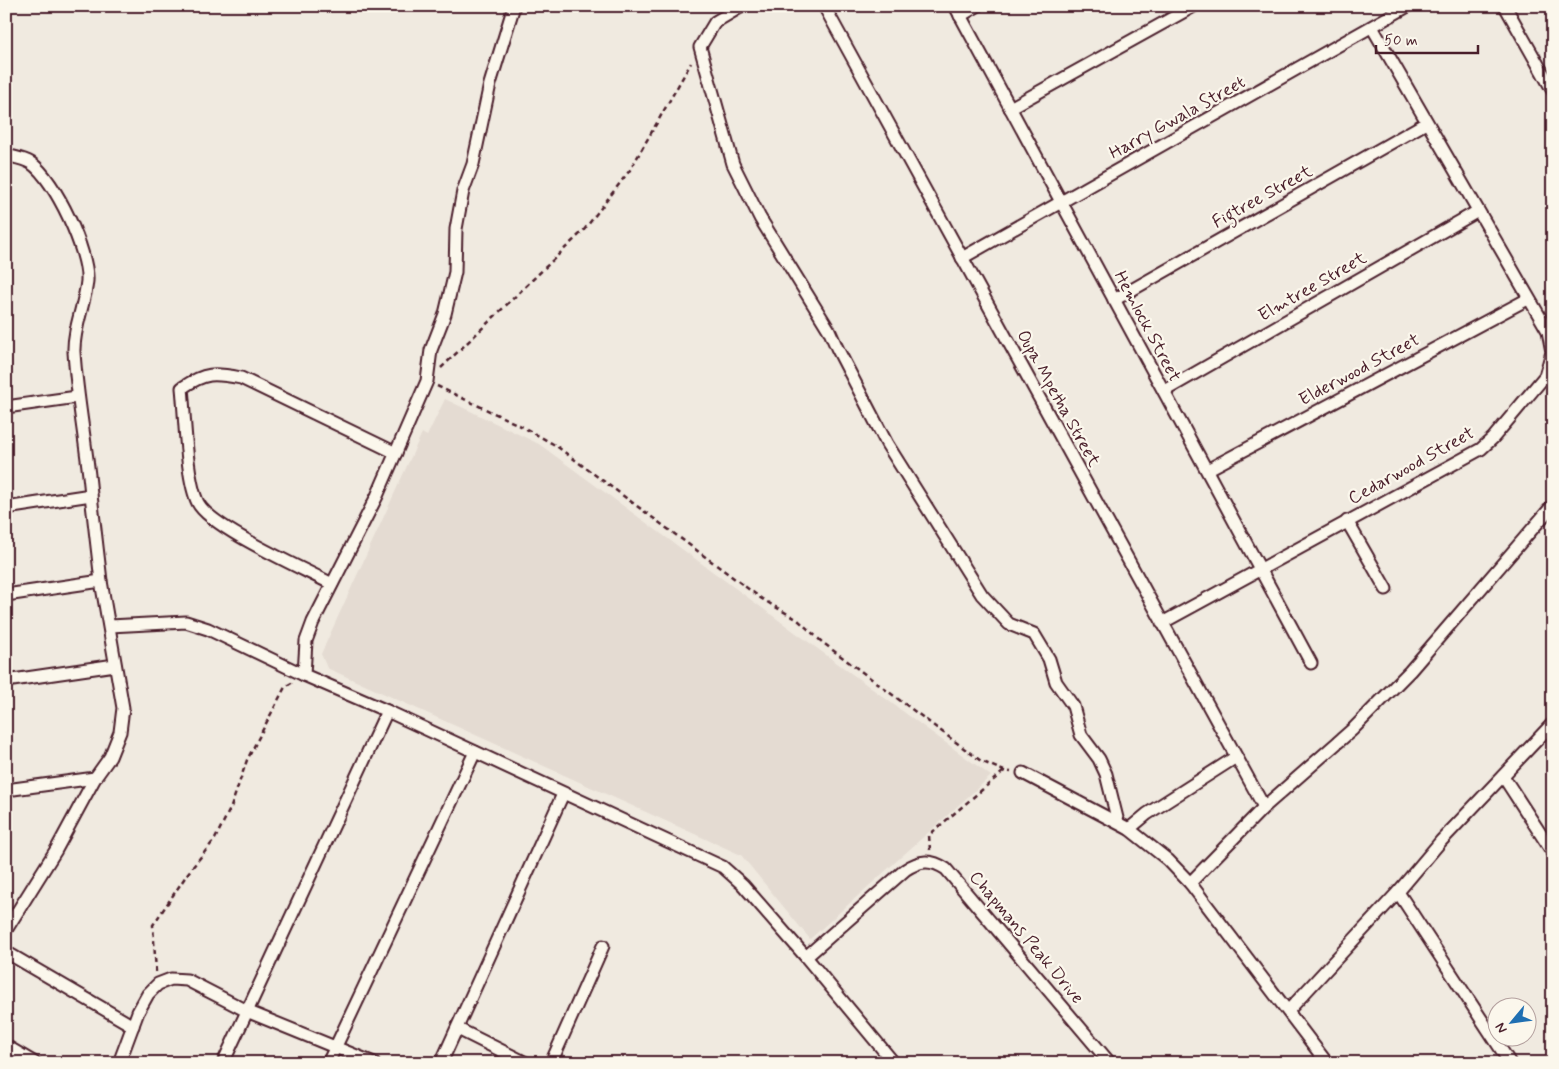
<svg xmlns="http://www.w3.org/2000/svg" width="1559" height="1069" viewBox="0 0 1559 1069" font-family="Mynerve,sans-serif">
	<style>
		.built { fill: #e4dbd2 }
		.lines { fill: none; stroke-linecap: round; stroke-linejoin: round }
		.street-casing { stroke: #4a1f2b; stroke-width: 15 }
		.path { stroke: #4a1f2b; stroke-width: 2.5; stroke-dasharray: 5 4; stroke-linecap: butt }
		.street { stroke: #fbf7ec; stroke-width: 11 }
		.labels { text-anchor: middle; stroke-width: 4.5; stroke-linejoin: round; paint-order: stroke }
		.street-label { font-size: 18px; fill: #4a1f2b; stroke: #fbf7ec }
	</style>
	<rect width="100%" height="100%" fill="#f0eae0"/>
	<filter id="ink" filterUnits="userSpaceOnUse"><feTurbulence type="fractalNoise" baseFrequency=".02" numOctaves="2"/><feDisplacementMap in="SourceGraphic" scale="10" xChannelSelector="R" yChannelSelector="G"/><feConvolveMatrix kernelMatrix="1 2 1 2 8 2 1 2 1" color-interpolation-filters="sRGB"/></filter>
	<g filter="url(#ink)">
		<!-- built -->
		<polygon class="built" points="445,399 539,444 991,776 810,939 741,855 327,668 321,654 422,433 427,436"/>
		<g class="lines">
			<!-- street casing -->
			<g class="street-casing">
				<g id="street">
					<polyline points="742,6 715,22 700,47 733,164 760,218 829,330 837,348 887,444 982,595 1009,624 1034,634 1049,659 1056,682 1073,706 1081,735 1099,759 1106,774 1118,822"/>
					<polyline points="824,6 1264,807"/>
					<polyline points="955,6 1311,663"/>
					<polyline points="1505,6 1553,91"/>
					<polyline points="960,16 977,6"/>
					<polyline points="1010,108 1194,6"/>
					<path d="M6 155C14 157 25 159 31 163 55 179 89 253 87 281 85 304 73 329 74 352 77 400 87 447 91 495L6 508"/>
					<polyline points="962,258 1408,6"/>
					<polyline points="1114,300 1426,123"/>
					<polyline points="1164,391 1478,211"/>
					<polyline points="6,407 77,397"/>
					<polyline points="1207,470 1528,299"/>
					<polyline points="1347,521 1386,589"/>
					<path d="M332 584C304 569 211 528 198 503 186 480 185 416 182 388 205 372 214 373 241 378L396 453"/>
					<polyline points="6,595 101,581"/>
					<polyline points="1162,623 1481,449 1493,438 1545,376 1552,352 1548,331 1372,27"/>
					<polyline points="110,626 186,622 208,629 304,675"/>
					<polyline points="6,681 115,665"/>
					<polyline points="387,711 304,675 306,641 313,622 377,496 427,381 431,350 445,314 455,272 456,229 463,191 473,164 490,84 514,6"/>
					<polyline points="1023,773 1129,829 1168,860 1190,883 1327,1063"/>
					<polyline points="1503,776 1553,853"/>
					<polyline points="6,790 95,778"/>
					<polyline points="1129,829 1147,814 1236,757"/>
					<polyline points="1190,883 1264,807 1353,729 1410,671 1553,505"/>
					<polyline points="1398,892 1510,1063"/>
					<polyline points="6,930 56,850 95,778 110,757 120,732 123,708 101,581 91,495"/>
					<polyline points="6,952 133,1026"/>
					<polyline points="1288,1011 1398,892 1441,841 1553,723"/>
					<polyline points="458,1029 526,1063"/>
					<polyline points="6,1046 35,1063"/>
					<polyline points="119,1063 138,1012 148,994 158,984 171,979 187,980 249,1012 374,1063"/>
					<polyline points="223,1063 387,711 723,867 743,885 806,957"/>
					<polyline points="328,1063 475,752"/>
					<polyline points="441,1063 563,794"/>
					<polyline points="551,1063 603,946"/>
					<path d="M894 1063 806 957 905 870C920 860 931 859 946 869L1110 1063"/>
				</g>
			</g>
			<!-- path -->
			<g class="path">
				<polyline points="441,368 584,230 630,170 691,63"/>
				<polyline points="437,386 521,426 555,445 762,599 798,620 822,642 981,761 1004,771 1011,772"/>
				<polyline points="930,850 929,835 1004,771"/>
				<polyline points="156,972 153,925 188,873 215,839 231,807 247,760 285,687 293,682"/>
			</g>
			<!-- street -->
			<use href="#street" class="street"/>
		</g>
	</g>
	<g class="labels">
		<!-- street labels -->
		<g class="street-label">
			<text transform="translate(1177 117) rotate(-29)" y="6">Harry Gwala Street</text>
			<text transform="translate(1262 196) rotate(-29)" y="6">Figtree Street</text>
			<text transform="translate(1312 286) rotate(-30)" y="6">Elmtree Street</text>
			<text transform="translate(1148 326) rotate(62)" y="6">Hemlock Street</text>
			<text transform="translate(1359 369) rotate(-28)" y="6">Elderwood Street</text>
			<text transform="translate(1059 398) rotate(61)" y="6">Oupa Mpetha Street</text>
			<text transform="translate(1411 465) rotate(-29)" y="6">Cedarwood Street</text>
			<text transform="translate(1027 937) rotate(50)" y="6">Chapmans Peak Drive</text>
		</g>
	</g>
	<!-- margin -->
	<rect width="1559" height="1069" fill="none" stroke="#fbf7ec" stroke-width="25"/>
	<rect x="12" y="12" width="1534" height="1044" fill="none" stroke="#4a1f2b" stroke-width="2" filter="url(#ink)"/>
	<!-- north arrow -->
	<g transform="translate(1512 1022) rotate(241)"><circle r="24" fill="#fbf7ec" stroke="#b4a19f"/>
	<path d="M0-4L9 19L0 12L-9 19Z" fill="#1f6fb2"/>
	<text y="-8" font-size="14" font-weight="bold" text-anchor="middle" fill="#4a1f2b">N</text>
	</g>
	<!-- scale -->
	<path d="M1376 45v8h102v-8" fill="none" stroke="#4a1f2b" stroke-width="2.5"/>
	<text x="1384" y="45" font-size="15" fill="#4a1f2b" stroke="#fbf7ec" stroke-width="4" paint-order="stroke">50 m</text>
</svg>
